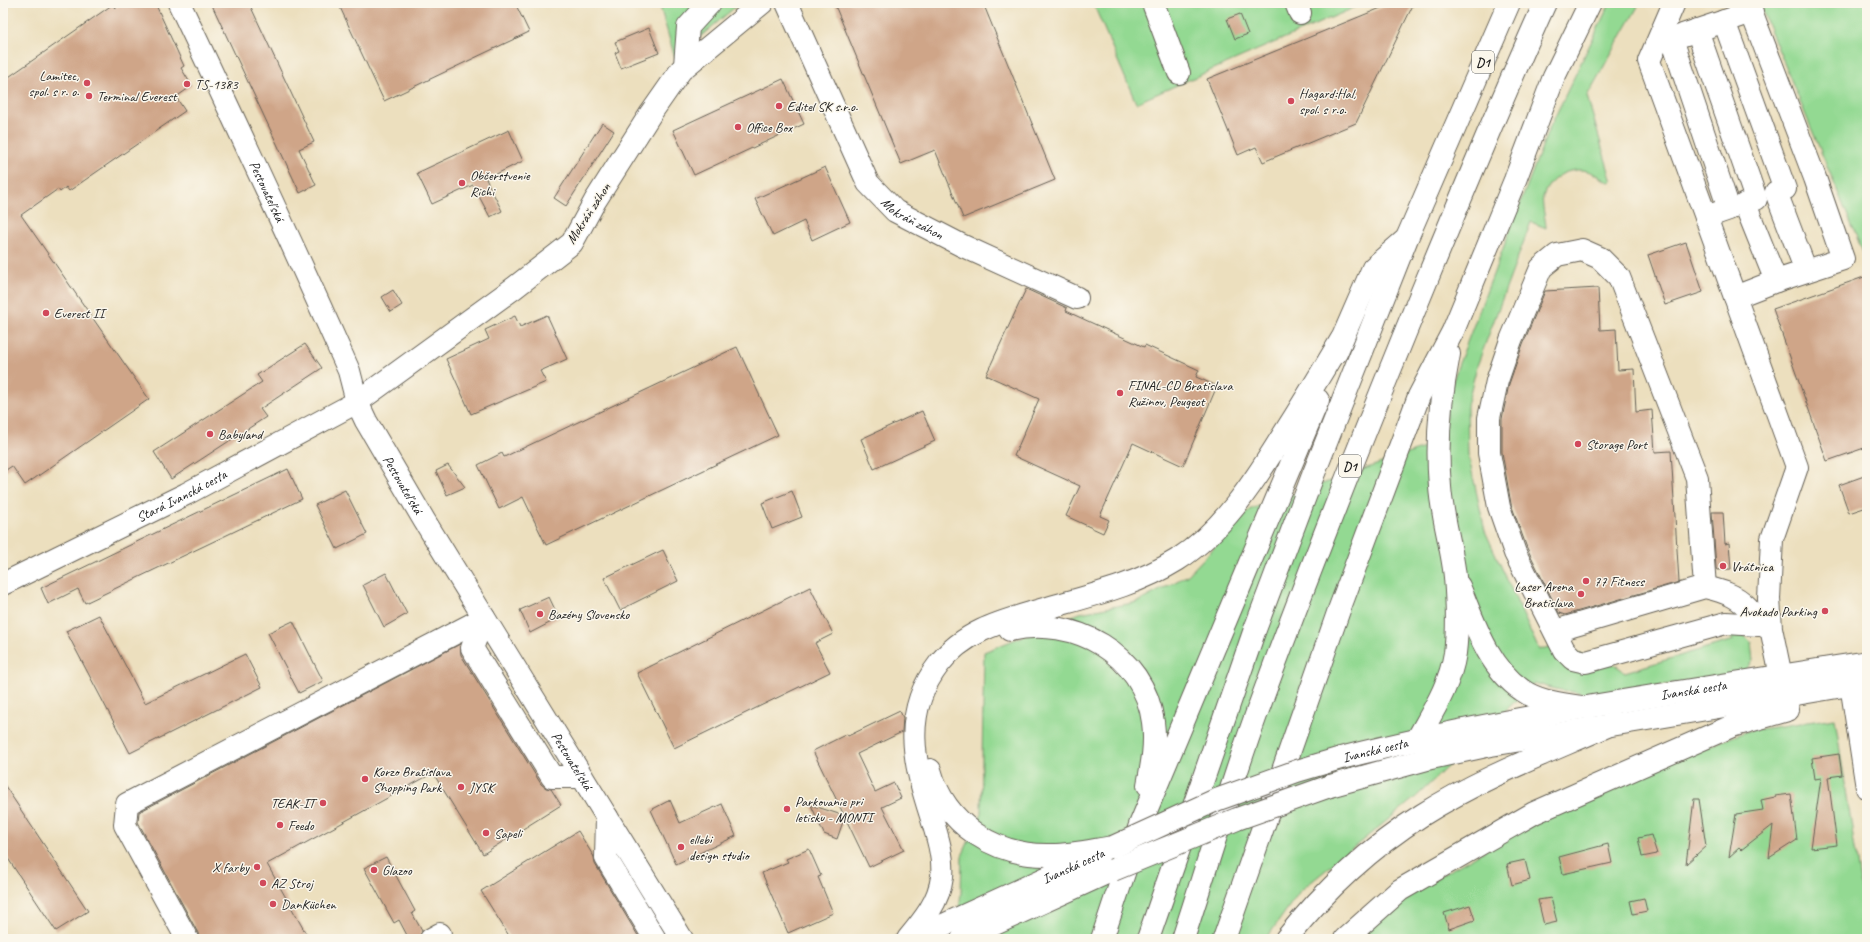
<svg xmlns="http://www.w3.org/2000/svg" width="1870" height="942" viewBox="0 0 1870 942" font-family="Caveat,sans-serif">
	<style>
		.green { fill: #93d992; stroke: #587a57 }
		.building { fill: #cfa588 }
		.lines { fill: none; stroke-linecap: round; stroke-linejoin: round }
		.minor-casing { stroke: #656055; stroke-width: 24 }
		.highway-casing { stroke: #656055; stroke-width: 24 }
		.minor { stroke: #fff; stroke-width: 22 }
		.highway { stroke: #fff; stroke-width: 22 }
		.minor-bridge-casing { stroke: #656055; stroke-width: 24; stroke-linecap: butt }
		.minor-bridge { stroke: #fff; stroke-width: 22 }
		.poi-dot { fill: #d1495b; stroke: #fbf7ec; stroke-width: 1.5 }
		.labels { text-anchor: middle; stroke-width: 3; stroke-linejoin: round; paint-order: stroke }
		.shield { fill: #fbf7ec; stroke: #5f5e5a; stroke-width: 1 }
		.shield-label { font-size: 13px; font-weight: bold; fill: #1c1c1c }
		.poi-label { font-size: 14px; fill: #1c1c1c; stroke: #fbf7ec; text-anchor: start }
		.street-label { font-size: 14px; fill: #1c1c1c; stroke: #fbf7ec }
	</style>
	<rect width="100%" height="100%" fill="#fbf7ec"/>
	<filter id="ink" filterUnits="userSpaceOnUse"><feTurbulence type="fractalNoise" baseFrequency=".025" numOctaves="2"/><feDisplacementMap in="SourceGraphic" scale="8" xChannelSelector="R" yChannelSelector="G"/><feConvolveMatrix kernelMatrix="1 2 1 2 8 2 1 2 1" color-interpolation-filters="sRGB"/></filter>
	<filter id="wash" filterUnits="userSpaceOnUse"><feTurbulence type="fractalNoise" baseFrequency=".012" numOctaves="4" result="noise"/><feDisplacementMap in="SourceGraphic" scale="16" xChannelSelector="R" yChannelSelector="G"/><feGaussianBlur stdDeviation="0.9" result="paint"/><feColorMatrix in="noise" values="0 0 0 0 0 0 0 0 0 0 0 0 0 0 0 0 0 1.4 0 .05"/><feComposite in="paint" operator="in"/></filter>
	<g filter="url(#wash)">
		<rect width="100%" height="100%" fill="#ecdfbe"/>
		<!-- green -->
		<g class="green">
			<polygon points="659,3 740,3 675,58"/>
			<polygon points="1093,3 1365,3 1136,103"/>
			<path d="M1610 3H1640L1587 96 1612 182C1603 182 1601 177 1593 173 1573 164 1549 176 1543 197 1541 204 1546 220 1546 228L1531 222 1477 366 1467 405 1468 454 1485 531 1539 650 1551 646 1611 662 1625 672 1733 640 1720 628 1738 630 1751 642 1753 661 1741 674 1591 695 1555 689 1534 683 1416 797 1300 891 1266 939H955L961 893 962 856 981 814 984 652 1080 613 1138 602 1188 575 1251 509 1444 441 1447 398 1458 366 1548 131Z"/>
			<polygon points="1759,3 1867,3 1867,262"/>
			<polygon points="1835,718 1867,927 1867,939 1348,939 1389,905 1574,800 1747,731"/>
		</g>
		<g id="blocks">
			<!-- building -->
			<g class="building">
				<polygon points="122,3 155,3 184,66 181,68 192,86 176,97 185,111 69,191 66,187 60,192 58,189 21,215 149,399 25,485 12,466 3,472 3,81 112,5 115,8"/>
				<polygon points="211,3 249,3 314,142 299,149 316,185 300,193"/>
				<polygon points="338,3 515,3 529,32 384,101"/>
				<polygon points="834,3 983,3 1055,180 963,218 935,150 901,164"/>
				<polygon points="1393,3 1414,3 1356,123 1263,162 1256,147 1238,155 1207,79"/>
				<polygon points="1240,14 1248,34 1235,39 1227,19"/>
				<polygon points="649,28 659,53 621,68 615,53 619,51 615,42"/>
				<polygon points="783,79 804,124 694,175 673,130"/>
				<polygon points="602,123 614,131 566,206 554,198"/>
				<polygon points="509,130 523,161 486,179 502,211 490,217 473,185 432,204 417,173"/>
				<polygon points="825,167 850,222 812,240 804,221 773,236 755,199"/>
				<polygon points="1686,242 1703,292 1665,305 1648,255"/>
				<polygon points="1864,277 1867,286 1867,447 1827,461 1773,309"/>
				<polygon points="1598,288 1600,330 1616,329 1618,370 1634,369 1636,412 1652,410 1655,452 1671,451 1679,582 1565,615 1559,613 1527,548 1511,504 1502,452 1502,419 1509,384 1523,344 1545,291"/>
				<polygon points="1026,289 1067,308 1066,311 1144,347 1145,345 1199,370 1196,377 1217,386 1183,466 1133,443 1100,516 1109,520 1103,533 1066,516 1080,486 1014,456 1039,399 986,375"/>
				<polygon points="393,290 402,305 391,312 382,297"/>
				<polygon points="547,315 567,359 540,371 546,382 471,414 446,359 489,339 485,330 515,316 520,327"/>
				<polygon points="305,344 322,368 260,409 266,417 171,479 154,452 262,382 257,375"/>
				<polygon points="737,347 778,435 546,545 523,497 499,509 478,465 502,453 504,457"/>
				<polygon points="922,411 935,441 874,469 861,439"/>
				<polygon points="448,465 465,487 447,495 436,471"/>
				<polygon points="288,469 302,499 85,603 78,589 48,604 41,588"/>
				<polygon points="1867,475 1867,507 1849,513 1839,485"/>
				<polygon points="345,490 367,534 337,549 315,505"/>
				<polygon points="792,491 802,517 772,529 762,503"/>
				<polygon points="1712,512 1723,512 1725,544 1729,543 1731,569 1717,570 1716,568"/>
				<polygon points="663,550 678,581 620,610 604,578"/>
				<polygon points="386,573 407,614 384,627 363,585"/>
				<polygon points="810,587 833,634 815,643 830,672 674,748 637,673"/>
				<polygon points="549,597 559,618 530,633 520,610"/>
				<polygon points="99,615 145,703 245,654 262,687 130,753 66,631"/>
				<polygon points="293,621 323,681 299,693 268,633"/>
				<polygon points="460,644 461,655 541,784 546,788 551,789 561,805 483,854 433,773 267,864 309,939 199,939 198,933 138,822 139,812"/>
				<polygon points="900,711 903,718 902,732 857,754 875,792 894,783 901,798 882,807 904,850 869,867 813,751 847,734 848,736"/>
				<polygon points="1839,754 1842,775 1828,777 1837,845 1811,848 1821,778 1815,779 1812,758"/>
				<polygon points="3,783 88,911 56,931 3,851"/>
				<polygon points="1791,794 1797,840 1769,858 1773,825 1741,850 1739,848 1729,857 1736,814 1763,810 1761,800 1775,797 1775,796"/>
				<polygon points="1694,799 1699,799 1706,846 1686,864"/>
				<polygon points="670,800 680,823 722,804 736,836 676,864 651,810"/>
				<polygon points="811,805 845,816 837,839 824,834"/>
				<polygon points="578,831 594,857 595,864 640,939 511,939 481,891"/>
				<polygon points="1651,835 1657,854 1642,857 1638,838"/>
				<polygon points="1608,844 1612,863 1563,874 1559,857"/>
				<polygon points="809,849 821,876 818,877 833,913 788,933 762,873 788,862 786,859"/>
				<polygon points="386,857 415,911 412,913 422,931 419,939 409,939 399,920 394,923 364,868"/>
				<polygon points="1525,860 1530,880 1512,885 1507,864"/>
				<polygon points="1551,898 1557,922 1544,925 1538,900"/>
				<polygon points="1644,898 1647,911 1633,914 1630,901"/>
				<polygon points="1470,905 1475,920 1449,929 1444,913"/>
			</g>
		</g>
	</g>
	<g filter="url(#ink)">
		<use href="#blocks" fill-opacity="0" stroke="#656055" stroke-width="1"/>
		<g class="lines">
			<!-- minor casing -->
			<g class="minor-casing">
				<g id="minor">
					<path id="s1" d="M179 3C234 119 289 236 341 353L349 371 357 402 366 421 424 520 682 939"/>
					<path id="s2" d="M787 3 868 183 895 211 961 245 1077 298"/>
					<polyline points="1153,3 1179,73"/>
					<polyline points="1296,3 1300,13"/>
					<polyline points="1724,21 1785,189"/>
					<polyline points="1697,30 1756,199"/>
					<polyline points="685,65 688,27 710,3"/>
					<polyline points="1776,192 1806,271"/>
					<polyline points="1745,204 1776,281"/>
					<polyline points="1706,217 1729,209 1673,42 1676,38 1683,35 1752,12"/>
					<polyline points="1735,297 1776,281 1843,259 1815,178 1748,3"/>
					<path id="s3" d="M3 584 186 494 357 402 514 288 572 243 595 201 651 113 681 70 762 3"/>
					<polyline points="1705,587 1697,478 1619,277 1600,258 1582,250 1557,255 1541,268 1511,340 1497,381 1489,418 1489,453 1499,507 1515,553 1564,650 1573,659 1586,662 1726,623 1759,625"/>
					<polyline points="484,618 472,648 552,777 582,777"/>
					<path d="M1555 631 1705 587C1720 591 1734 594 1745 605 1757 615 1752 622 1769 628"/>
					<polyline points="1851,684 1867,788"/>
					<path id="s4" d="M1341 758C1514 714 1691 691 1867 662"/>
					<polyline points="1330,786 1431,758 1491,745 1867,682"/>
					<polyline points="607,817 606,858 655,939"/>
					<polyline points="187,939 125,825 127,804 484,618"/>
					<polyline points="431,939 440,934"/>
					<path id="s5" d="M913 939 1103 852"/>
					<polyline points="962,939 1113,870"/>
					<polyline points="1345,939 1400,890 1534,813 1732,726 1788,710 1771,628 1769,599 1772,539 1797,467 1649,61 1674,3"/>
				</g>
			</g>
			<!-- highway casing -->
			<g class="highway-casing">
				<g id="highway">
					<polyline points="1336,353 1373,268 1404,241"/>
					<path d="M1459 586C1474 622 1488 667 1522 690 1540 703 1566 704 1587 708"/>
					<path d="M1010 630C1074 615 1144 654 1153 722 1156 744 1152 764 1148 785"/>
					<path d="M1418 738C1433 711 1450 685 1455 653 1458 629 1457 601 1455 577 1452 547 1442 517 1440 487 1436 442 1440 399 1449 354"/>
					<path d="M930 770C945 825 996 857 1052 855 1073 855 1093 850 1113 847"/>
					<path d="M908 939C923 921 939 902 942 877 944 857 937 835 931 816 914 763 901 713 939 664 965 630 1004 621 1044 609 1089 596 1137 585 1177 560 1222 531 1252 485 1280 440 1301 407 1321 374 1341 340"/>
					<polyline points="1102,939 1140,825 1318,400"/>
					<polyline points="1148,939 1254,632 1312,478 1407,238 1509,3"/>
					<path d="M1183 939C1207 866 1229 791 1255 718 1309 569 1368 423 1428 277 1466 185 1504 93 1545 3"/>
					<polyline points="1224,939 1339,610 1419,396 1453,331 1515,180 1554,77 1590,3"/>
					<path d="M1286 939C1324 891 1370 848 1422 815 1482 777 1549 752 1614 723"/>
				</g>
			</g>
			<!-- minor -->
			<use href="#minor" class="minor"/>
			<!-- highway -->
			<use href="#highway" class="highway"/>
			<!-- minor-bridge casing -->
			<g class="minor-bridge-casing">
				<g id="minor-bridge">
					<polyline points="1113,847 1216,800 1297,771 1341,758"/>
					<polyline points="1113,870 1237,819 1330,786"/>
				</g>
			</g>
			<!-- minor-bridge -->
			<use href="#minor-bridge" class="minor-bridge"/>
		</g>
	</g>
	<!-- markers -->
	<g class="poi-dot">
		<circle cx="87" cy="83" r="4"/>
		<circle cx="187" cy="84" r="4"/>
		<circle cx="89" cy="96" r="4"/>
		<circle cx="1291" cy="101" r="4"/>
		<circle cx="779" cy="106" r="4"/>
		<circle cx="738" cy="127" r="4"/>
		<circle cx="462" cy="183" r="4"/>
		<circle cx="46" cy="313" r="4"/>
		<circle cx="1120" cy="393" r="4"/>
		<circle cx="210" cy="434" r="4"/>
		<circle cx="1578" cy="444" r="4"/>
		<circle cx="1723" cy="566" r="4"/>
		<circle cx="1586" cy="581" r="4"/>
		<circle cx="1581" cy="594" r="4"/>
		<circle cx="1825" cy="611" r="4"/>
		<circle cx="540" cy="614" r="4"/>
		<circle cx="365" cy="779" r="4"/>
		<circle cx="461" cy="787" r="4"/>
		<circle cx="323" cy="803" r="4"/>
		<circle cx="787" cy="809" r="4"/>
		<circle cx="280" cy="825" r="4"/>
		<circle cx="486" cy="833" r="4"/>
		<circle cx="681" cy="847" r="4"/>
		<circle cx="257" cy="867" r="4"/>
		<circle cx="374" cy="870" r="4"/>
		<circle cx="263" cy="883" r="4"/>
		<circle cx="273" cy="904" r="4"/>
	</g>
	<g class="labels">
		<!-- shield labels -->
		<g class="shield">
			<rect x="1472" y="51" width="22" height="22" rx="3"/>
			<rect x="1339" y="455" width="22" height="22" rx="3"/>
		</g>
		<g class="shield-label">
			<text x="1483" y="67">D1</text>
			<text x="1350" y="471">D1</text>
		</g>
		<!-- poi labels -->
		<g class="poi-label">
			<text x="79" y="80" text-anchor="end">Lamitec,<tspan x="79" dy="16">spol. s r. o.</tspan></text>
			<text x="195" y="89">TS-1383</text>
			<text x="1299" y="98">Hagard:Hal,<tspan x="1299" dy="16">spol. s r.o.</tspan></text>
			<text x="97" y="101">Terminal Everest</text>
			<text x="787" y="111">Editel SK s.r.o.</text>
			<text x="746" y="132">Office Box</text>
			<text x="470" y="180">Občerstvenie<tspan x="470" dy="16">Richi</tspan></text>
			<text x="54" y="318">Everest II</text>
			<text x="1128" y="390">FINAL-CD Bratislava<tspan x="1128" dy="16">Ružinov, Peugeot</tspan></text>
			<text x="218" y="439">Babyland</text>
			<text x="1586" y="449">Storage Port</text>
			<text x="1731" y="571">Vrátnica</text>
			<text x="1594" y="586">77 Fitness</text>
			<text x="1573" y="591" text-anchor="end">Laser Arena<tspan x="1573" dy="16">Bratislava</tspan></text>
			<text x="1817" y="616" text-anchor="end">Avokado Parking</text>
			<text x="548" y="619">Bazény Slovensko</text>
			<text x="373" y="776">Korzo Bratislava<tspan x="373" dy="16">Shopping Park</tspan></text>
			<text x="469" y="792">JYSK</text>
			<text x="795" y="806">Parkovanie pri<tspan x="795" dy="16">letisku - MONTI</tspan></text>
			<text x="315" y="808" text-anchor="end">TEAK-IT</text>
			<text x="288" y="830">Feedo</text>
			<text x="494" y="838">Sapeli</text>
			<text x="689" y="844">ellebi<tspan x="689" dy="16">design studio</tspan></text>
			<text x="249" y="872" text-anchor="end">X farby</text>
			<text x="382" y="875">Glazoo</text>
			<text x="271" y="888">AZ Stroj</text>
			<text x="281" y="909">DanKüchen</text>
		</g>
		<!-- street labels -->
		<g class="street-label">
			<text dy="5" stroke="none"><textPath href="#s1" startOffset="208">Pestovateľská</textPath></text>
			<text transform="translate(588 213) rotate(-57)" y="5">Mokráň záhon</text>
			<text dy="5" stroke="none"><textPath href="#s2" startOffset="255">Mokráň záhon</textPath></text>
			<text dy="5" stroke="none"><textPath href="#s1" startOffset="532">Pestovateľská</textPath></text>
			<text dy="5" stroke="none"><textPath href="#s3" startOffset="199">Stará Ivanská cesta</textPath></text>
			<text dy="5" stroke="none"><textPath href="#s4" startOffset="359">Ivanská cesta</textPath></text>
			<text dy="5" stroke="none"><textPath href="#s4" startOffset="35">Ivanská cesta</textPath></text>
			<text dy="5" stroke="none"><textPath href="#s1" startOffset="856">Pestovateľská</textPath></text>
			<text dy="5" stroke="none"><textPath href="#s5" startOffset="176">Ivanská cesta</textPath></text>
		</g>
	</g>
	<!-- margin -->
	<rect width="1870" height="942" fill="none" stroke="#fbf7ec" stroke-width="16"/>
</svg>
